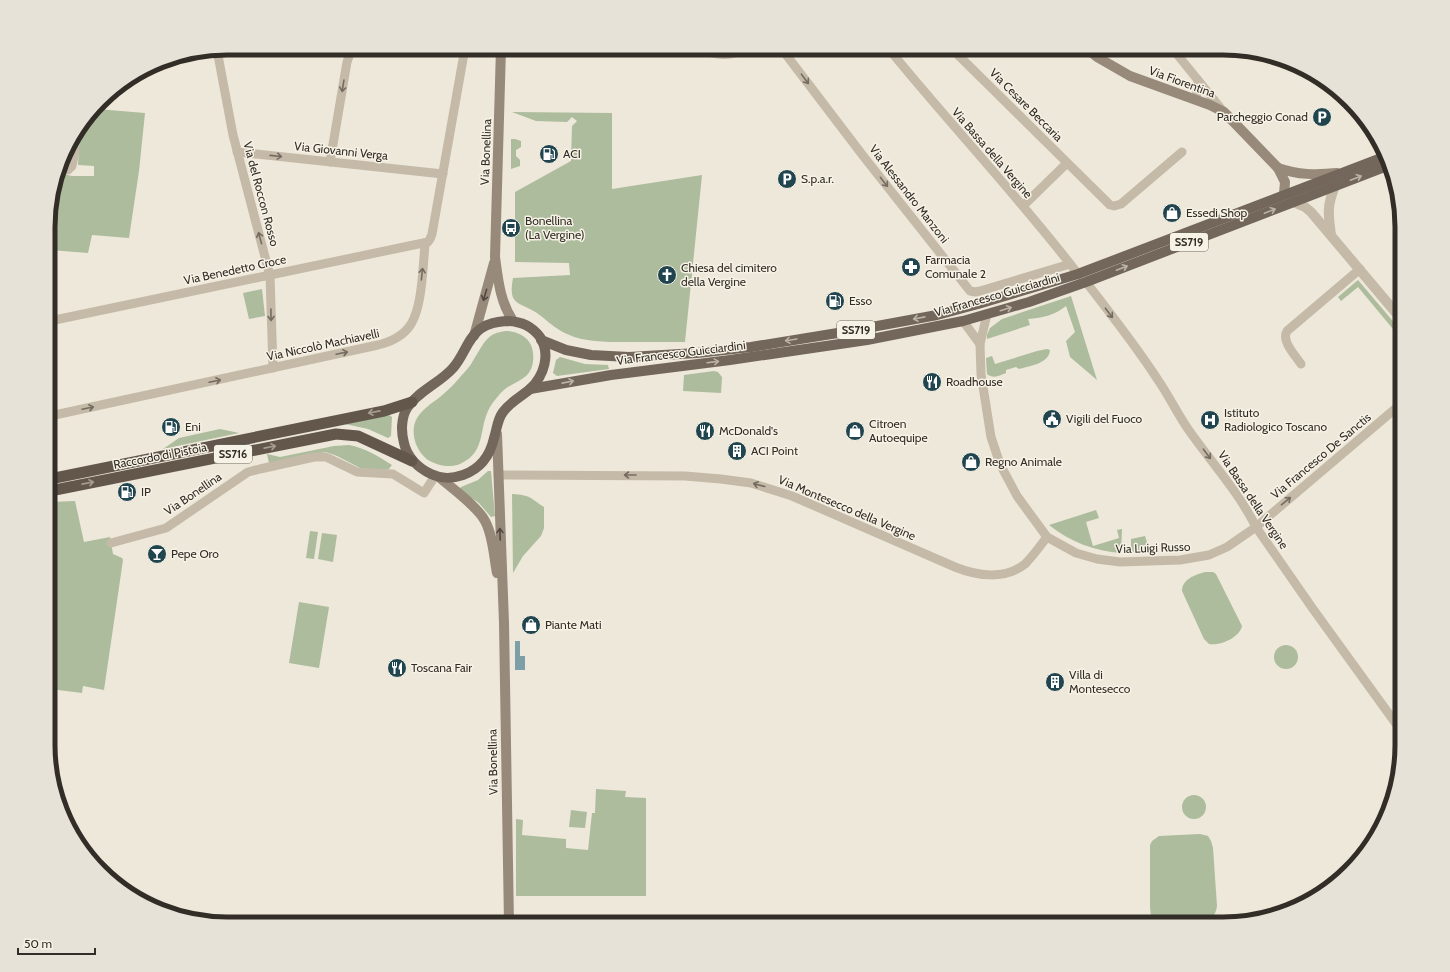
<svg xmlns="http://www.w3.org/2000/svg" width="1450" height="972" viewBox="0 0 1450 972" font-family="Cabin,sans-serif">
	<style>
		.green { fill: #acbc9c }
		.water { fill: #7d9fa8 }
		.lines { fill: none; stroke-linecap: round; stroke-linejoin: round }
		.minor { stroke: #c5baa8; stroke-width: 9 }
		.tertiary { stroke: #c5baa8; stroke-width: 10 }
		.secondary { stroke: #988a7a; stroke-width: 10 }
		.primary { stroke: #73665a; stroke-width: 10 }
		.trunk { stroke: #63574c; stroke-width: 11 }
		.oneway { stroke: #756c61 }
		.oneway2 { stroke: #bcb3a7 }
		.oneway3 { stroke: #514940 }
		.oneway4 { stroke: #a69d91 }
		.labels { text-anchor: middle; stroke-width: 3; stroke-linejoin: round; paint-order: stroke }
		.shield { fill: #f7f2e6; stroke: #6e6860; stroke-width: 1 }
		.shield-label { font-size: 11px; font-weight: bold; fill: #332d27 }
		.street-label { font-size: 12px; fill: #332d27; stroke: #f7f2e6 }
		.poi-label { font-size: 12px; fill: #332d27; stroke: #f7f2e6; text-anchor: start }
		.rim { fill: none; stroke: #332d27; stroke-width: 5 }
	</style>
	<rect width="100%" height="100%" fill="#eee8da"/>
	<!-- green -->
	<g class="green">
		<polygon points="97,109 145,113 139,171 129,238 92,235 88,253 50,250 50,204 59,173 72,176 94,176 94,166 78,165 80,130"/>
		<path d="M512 112 612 113V189L702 175 685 342C665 342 644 342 624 342 605 342 584 342 567 334 555 329 547 320 537 313 518 301 508 306 513 278L570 275 569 263 515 262V192L571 161 572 126 577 121 572 117 567 122 536 121Z"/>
		<polygon points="511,139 515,139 521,141 521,147 516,150 516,156 520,160 520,166 511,169"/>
		<polygon points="1358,280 1397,326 1393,329 1358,287 1341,301 1338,297"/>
		<polygon points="262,289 265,316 249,319 243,293"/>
		<path d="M1071 296 1097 380 1070 357 1066 341 1075 332 1066 306C1055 315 1043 318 1028 319L1030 325 987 339V335L990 328 1002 319Z"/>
		<path d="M506 331C515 331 527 336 531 345 535 355 534 369 526 376 520 381 512 384 505 389 499 394 494 401 490 407 478 428 487 452 460 464 450 468 438 466 428 460 422 456 417 448 415 441 409 418 424 409 440 397 447 391 455 384 461 376 466 371 471 365 474 359 484 344 486 333 506 331Z"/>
		<path d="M1047 349 1050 350C1049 364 1029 366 1019 369L1016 367 1006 370V373C999 376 993 379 987 374L986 358 992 356 995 364 1037 351Z"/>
		<polygon points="560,357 585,364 608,365 609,369 557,376 553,373 556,360"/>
		<polygon points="714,371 718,372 722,377 721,393 683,391 684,375"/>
		<polygon points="389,415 392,417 391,436 388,438 368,429 345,424"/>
		<polygon points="220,429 239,433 163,449 179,438"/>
		<path d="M349 445C365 448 378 456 392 465L389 469 376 471 362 469 337 456 326 452 269 463 267 454 280 457 334 446Z"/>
		<polygon points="488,471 491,471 495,516 491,517 479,503 459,490 461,487 478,480"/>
		<path d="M512 494C531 495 530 498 544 507V528L541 536 523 556 513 573Z"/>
		<polygon points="75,501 84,542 110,537 113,554 122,558 123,560 104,690 83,686 82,693 50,689 50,502"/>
		<path d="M1096 510 1099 518 1086 522 1093 546 1119 538 1117 530 1122 529 1121 553C1095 551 1070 542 1049 525Z"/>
		<polygon points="310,531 318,532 314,559 306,558"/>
		<polygon points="322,533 337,535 333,562 318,559"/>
		<polygon points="1145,536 1150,552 1131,552 1131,539"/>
		<path d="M1205 572H1213L1216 574 1242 626C1239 638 1220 646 1209 644L1204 639 1182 591C1182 579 1195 575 1205 572Z"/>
		<polygon points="299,602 329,607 319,668 289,663"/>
		<circle cx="1286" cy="657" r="12"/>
		<polygon points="596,789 626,791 625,797 646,798 646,896 516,896 516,819 523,820 522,835 566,839 566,848 588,850 592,813 595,813"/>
		<circle cx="1194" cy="807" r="12"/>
		<polygon points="571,810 587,812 585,828 569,827"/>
		<path d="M1200 834 1208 836 1211 841 1213 848 1217 906C1216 912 1214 918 1207 919L1154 920 1151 917 1150 907V845L1152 841 1159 836Z"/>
	</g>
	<!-- water -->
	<polygon class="water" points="515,641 520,641 520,656 525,656 525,670 515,670"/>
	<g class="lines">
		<!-- minor -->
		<g class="minor">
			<path d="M692 48C708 51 729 61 743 48"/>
			<polyline points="781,48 864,157 970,291 975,292 980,291 1070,264"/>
			<path d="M888 48C950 124 1018 196 1078 274"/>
			<polyline points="951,48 1110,205 1114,206 1121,204 1182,152"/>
			<polyline points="1172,48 1223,111"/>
			<polyline points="217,50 233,135 270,276 273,368"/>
			<polyline points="1196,100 1198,80"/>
			<polyline points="237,152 443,174"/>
			<polyline points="330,162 347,62 352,48"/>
			<polyline points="60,169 68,170 72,166 75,151 73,141 66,150"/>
			<polyline points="1023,206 1067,163"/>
			<path d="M1086 282C1111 314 1136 346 1158 380 1169 396 1177 413 1188 429 1211 462 1238 491 1256 527L1313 609 1402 732"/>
			<polyline points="987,314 980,344 981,374 991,437 1000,464 1017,496 1047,537 1076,553 1097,559 1120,562 1180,560 1209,555 1227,547 1256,527 1402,403"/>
			<polyline points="50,321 428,242 430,239 432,234 465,48"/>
			<polyline points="963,321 980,344"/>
			<path d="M1301 364C1295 355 1281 341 1287 331L1360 269"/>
			<path d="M50 416 378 345C410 337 417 320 421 289 423 274 424 258 425 243"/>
			<path d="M498 475 685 476 721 479 751 483 792 496 955 567C977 576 1005 580 1025 564 1033 556 1040 546 1047 537"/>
			<polyline points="111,543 166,528 248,472 260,469 314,457 326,457 357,472 393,474 424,493 435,476"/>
		</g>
		<!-- tertiary -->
		<g class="tertiary">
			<polyline points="1293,202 1305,207 1311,212 1402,320"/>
			<path d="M1331 235C1328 214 1327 205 1335 186"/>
		</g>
		<!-- secondary -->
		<g class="secondary">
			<path d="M501 48 495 257C498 279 500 302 513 321"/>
			<polyline points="1086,48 1097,57 1130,76 1210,105 1224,112 1278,168 1285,182 1284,194"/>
			<path d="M1278 168C1298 175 1316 175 1337 173"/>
			<polyline points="474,336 494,263"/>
			<polyline points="497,434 504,623 509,924"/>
			<path d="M440 478C453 489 478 507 485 521 493 535 494 558 497 573"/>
		</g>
		<!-- primary -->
		<g class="primary">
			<path d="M506 321C520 321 531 325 540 337 551 354 544 376 530 389 521 397 511 401 503 412 497 420 497 429 494 438 490 456 480 469 463 475 451 479 442 479 431 474 418 468 407 457 404 443 401 432 401 418 407 408 418 391 440 383 453 368 464 356 467 339 480 329 488 323 497 322 506 321Z"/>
			<polyline points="541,340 566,350 591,355 629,357 697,353 751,347 850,331 937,315 978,304 1078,274 1384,157"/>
			<polyline points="530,389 611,375 730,360 867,340 963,321 1029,302 1086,282 1387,166"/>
		</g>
		<!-- trunk -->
		<g class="trunk">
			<polyline points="50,479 384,411 412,402"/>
			<polyline points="50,491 336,434 358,436 412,461"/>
		</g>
	</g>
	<!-- one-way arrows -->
	<defs><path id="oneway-shaft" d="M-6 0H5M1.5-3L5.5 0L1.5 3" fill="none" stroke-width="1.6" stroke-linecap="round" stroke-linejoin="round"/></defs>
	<g class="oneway">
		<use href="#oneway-shaft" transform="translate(805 79) rotate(53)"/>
		<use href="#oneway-shaft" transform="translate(343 86) rotate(99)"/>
		<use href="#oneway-shaft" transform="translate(276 156) rotate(6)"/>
		<use href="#oneway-shaft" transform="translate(884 182) rotate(52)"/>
		<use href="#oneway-shaft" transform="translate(260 238) rotate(-105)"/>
		<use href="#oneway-shaft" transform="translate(422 274) rotate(-84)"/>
		<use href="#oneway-shaft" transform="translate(1109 313) rotate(53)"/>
		<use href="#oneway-shaft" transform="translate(271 315) rotate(89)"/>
		<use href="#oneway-shaft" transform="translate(342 353) rotate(-12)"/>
		<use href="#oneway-shaft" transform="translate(215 381) rotate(-12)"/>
		<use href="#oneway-shaft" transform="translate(88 408) rotate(-12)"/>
		<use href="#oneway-shaft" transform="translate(1207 454) rotate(53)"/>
		<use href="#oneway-shaft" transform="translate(630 475) rotate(180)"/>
		<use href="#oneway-shaft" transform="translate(759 485) rotate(-165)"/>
		<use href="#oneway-shaft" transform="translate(1286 501) rotate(-40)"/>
	</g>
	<g class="oneway2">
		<use href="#oneway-shaft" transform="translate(1356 178) rotate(-21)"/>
		<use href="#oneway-shaft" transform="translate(1270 211) rotate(-21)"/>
		<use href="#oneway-shaft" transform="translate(1122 268) rotate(-21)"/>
		<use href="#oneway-shaft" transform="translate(1006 309) rotate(-17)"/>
		<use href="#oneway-shaft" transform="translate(919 318) rotate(169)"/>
		<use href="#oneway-shaft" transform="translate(791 340) rotate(171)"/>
		<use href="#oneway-shaft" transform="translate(713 362) rotate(-7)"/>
		<use href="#oneway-shaft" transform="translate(568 382) rotate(-11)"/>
	</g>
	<g class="oneway3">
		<use href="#oneway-shaft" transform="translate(485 295) rotate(106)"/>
		<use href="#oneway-shaft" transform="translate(500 534) rotate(-92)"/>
	</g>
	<g class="oneway4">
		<use href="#oneway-shaft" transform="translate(374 412) rotate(169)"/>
		<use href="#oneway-shaft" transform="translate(270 447) rotate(-11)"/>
		<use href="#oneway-shaft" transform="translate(88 483) rotate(-11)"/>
	</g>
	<!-- icons -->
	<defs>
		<g id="parking-disc" transform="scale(1)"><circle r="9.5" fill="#21454f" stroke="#f7f2e6"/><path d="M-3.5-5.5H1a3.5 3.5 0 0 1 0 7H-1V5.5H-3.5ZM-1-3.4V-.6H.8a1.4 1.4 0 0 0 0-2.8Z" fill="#fff"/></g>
		<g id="fuel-disc" transform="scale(1)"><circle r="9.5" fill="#21454f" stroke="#f7f2e6"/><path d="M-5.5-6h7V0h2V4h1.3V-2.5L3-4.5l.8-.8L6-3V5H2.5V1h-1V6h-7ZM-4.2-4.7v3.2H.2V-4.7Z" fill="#fff"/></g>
		<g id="shop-disc" transform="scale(1)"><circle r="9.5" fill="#21454f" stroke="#f7f2e6"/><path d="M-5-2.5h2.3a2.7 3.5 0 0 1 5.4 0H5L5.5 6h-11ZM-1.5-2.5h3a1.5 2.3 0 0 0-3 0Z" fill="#fff"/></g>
		<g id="bus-disc" transform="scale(1)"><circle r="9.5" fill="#21454f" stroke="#f7f2e6"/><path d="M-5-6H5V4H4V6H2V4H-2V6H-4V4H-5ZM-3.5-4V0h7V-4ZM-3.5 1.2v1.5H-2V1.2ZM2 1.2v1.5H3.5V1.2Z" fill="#fff"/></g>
		<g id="pharmacy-disc" transform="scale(1)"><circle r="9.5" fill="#21454f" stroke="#f7f2e6"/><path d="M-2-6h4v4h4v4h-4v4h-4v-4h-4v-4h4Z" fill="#fff"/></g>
		<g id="church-disc" transform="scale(1)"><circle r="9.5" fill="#21454f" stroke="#f7f2e6"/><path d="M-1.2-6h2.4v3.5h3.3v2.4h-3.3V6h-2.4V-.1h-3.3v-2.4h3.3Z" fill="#fff"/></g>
		<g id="restaurant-disc" transform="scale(1)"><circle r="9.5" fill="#21454f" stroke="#f7f2e6"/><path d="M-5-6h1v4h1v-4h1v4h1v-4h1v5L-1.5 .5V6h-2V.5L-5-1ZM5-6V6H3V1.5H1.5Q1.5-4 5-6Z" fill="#fff"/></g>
		<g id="civic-disc" transform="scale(1)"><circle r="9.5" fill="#21454f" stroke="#f7f2e6"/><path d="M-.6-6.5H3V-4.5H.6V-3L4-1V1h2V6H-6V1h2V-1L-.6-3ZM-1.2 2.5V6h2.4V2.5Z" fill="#fff"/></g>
		<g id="hospital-disc" transform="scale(1)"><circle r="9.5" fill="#21454f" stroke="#f7f2e6"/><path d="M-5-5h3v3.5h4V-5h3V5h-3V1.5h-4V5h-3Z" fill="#fff"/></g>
		<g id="building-disc" transform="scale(1)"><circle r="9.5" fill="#21454f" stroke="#f7f2e6"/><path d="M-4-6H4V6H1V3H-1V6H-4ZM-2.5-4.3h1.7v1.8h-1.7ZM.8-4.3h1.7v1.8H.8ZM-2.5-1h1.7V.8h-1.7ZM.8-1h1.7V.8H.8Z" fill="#fff"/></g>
		<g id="bar-disc" transform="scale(1)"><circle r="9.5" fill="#21454f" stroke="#f7f2e6"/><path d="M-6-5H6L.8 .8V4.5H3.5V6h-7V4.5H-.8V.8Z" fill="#fff"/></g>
	</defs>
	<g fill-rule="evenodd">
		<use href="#parking-disc" x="1322" y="117"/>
		<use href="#fuel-disc" x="549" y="154"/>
		<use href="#parking-disc" x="787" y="179"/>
		<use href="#shop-disc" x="1172" y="213"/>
		<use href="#bus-disc" x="511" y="228"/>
		<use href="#pharmacy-disc" x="911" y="267"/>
		<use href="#church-disc" x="667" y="275"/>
		<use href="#fuel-disc" x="835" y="301"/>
		<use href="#restaurant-disc" x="932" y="382"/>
		<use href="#civic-disc" x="1052" y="419"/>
		<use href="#hospital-disc" x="1210" y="420"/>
		<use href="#fuel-disc" x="171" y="427"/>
		<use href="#restaurant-disc" x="705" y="431"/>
		<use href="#shop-disc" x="855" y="431"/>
		<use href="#building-disc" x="737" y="451"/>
		<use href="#shop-disc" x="971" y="462"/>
		<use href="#fuel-disc" x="127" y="492"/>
		<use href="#bar-disc" x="157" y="554"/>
		<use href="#shop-disc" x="531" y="625"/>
		<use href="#restaurant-disc" x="397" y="668"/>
		<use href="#building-disc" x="1055" y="682"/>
	</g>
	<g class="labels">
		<!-- shield labels -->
		<g class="shield">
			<rect x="1170" y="233" width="38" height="18" rx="3"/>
			<rect x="837" y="321" width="38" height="18" rx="3"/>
			<rect x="214" y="445" width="38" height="18" rx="3"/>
		</g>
		<g class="shield-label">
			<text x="1189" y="246">SS719</text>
			<text x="856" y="334">SS719</text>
			<text x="233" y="458">SS716</text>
		</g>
		<!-- street labels -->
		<g class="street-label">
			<text transform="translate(1182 82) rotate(20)" y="4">Via Fiorentina</text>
			<text transform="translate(1026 105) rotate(45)" y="4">Via Cesare Beccaria</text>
			<text transform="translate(341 151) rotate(6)" y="4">Via Giovanni Verga</text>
			<text transform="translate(486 152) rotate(-88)" y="4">Via Bonellina</text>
			<text transform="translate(992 153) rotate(49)" y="4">Via Bassa della Vergine</text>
			<text transform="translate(261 194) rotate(75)" y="4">Via del Roccon Rosso</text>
			<text transform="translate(909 194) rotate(52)" y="4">Via Alessandro Manzoni</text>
			<text transform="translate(235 270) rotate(-12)" y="4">Via Benedetto Croce</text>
			<text transform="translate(997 295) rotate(-16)" y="4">Via Francesco Guicciardini</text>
			<text transform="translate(323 345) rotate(-12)" y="4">Via Niccolò Machiavelli</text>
			<text transform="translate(681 353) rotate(-7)" y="4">Via Francesco Guicciardini</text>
			<text transform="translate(160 456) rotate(-11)" y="4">Raccordo di Pistoia</text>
			<text transform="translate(1321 456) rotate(-40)" y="4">Via Francesco De Sanctis</text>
			<text transform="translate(193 494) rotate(-34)" y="4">Via Bonellina</text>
			<text transform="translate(1253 500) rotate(56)" y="4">Via Bassa della Vergine</text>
			<text transform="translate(847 508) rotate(23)" y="4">Via Montesecco della Vergine</text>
			<text transform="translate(1153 548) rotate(-2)" y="4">Via Luigi Russo</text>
			<text transform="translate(493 762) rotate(-91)" y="4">Via Bonellina</text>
		</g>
		<!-- poi labels -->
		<g class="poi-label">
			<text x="1308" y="121" text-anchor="end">Parcheggio Conad</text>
			<text x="563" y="158">ACI</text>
			<text x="801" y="183">S.p.a.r.</text>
			<text x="1186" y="217">Essedi Shop</text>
			<text x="525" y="225">Bonellina<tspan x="525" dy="14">(La Vergine)</tspan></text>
			<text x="925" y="264">Farmacia<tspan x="925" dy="14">Comunale 2</tspan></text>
			<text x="681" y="272">Chiesa del cimitero<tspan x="681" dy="14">della Vergine</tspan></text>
			<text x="849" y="305">Esso</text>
			<text x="946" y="386">Roadhouse</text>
			<text x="1224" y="417">Istituto<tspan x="1224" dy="14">Radiologico Toscano</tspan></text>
			<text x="1066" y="423">Vigili del Fuoco</text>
			<text x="869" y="428">Citroen<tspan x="869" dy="14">Autoequipe</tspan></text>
			<text x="185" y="431">Eni</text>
			<text x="719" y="435">McDonald's</text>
			<text x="751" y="455">ACI Point</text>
			<text x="985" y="466">Regno Animale</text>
			<text x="141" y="496">IP</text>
			<text x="171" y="558">Pepe Oro</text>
			<text x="545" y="629">Piante Mati</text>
			<text x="411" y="672">Toscana Fair</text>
			<text x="1069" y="679">Villa di<tspan x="1069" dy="14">Montesecco</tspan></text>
		</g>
	</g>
	<!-- crop -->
	<path d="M0 0H1450V972H0ZM227 55H1223A172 172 0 0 1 1395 227V745A172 172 0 0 1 1223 917H227A172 172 0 0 1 55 745V227A172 172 0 0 1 227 55Z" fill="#e7e2d7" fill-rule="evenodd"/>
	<path class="rim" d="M227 55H1223A172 172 0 0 1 1395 227V745A172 172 0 0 1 1223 917H227A172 172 0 0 1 55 745V227A172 172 0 0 1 227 55Z"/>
	<!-- scale -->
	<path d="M18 948v6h77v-6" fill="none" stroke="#332d27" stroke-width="2"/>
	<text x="24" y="948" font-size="12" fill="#332d27" stroke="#f7f2e6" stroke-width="3" paint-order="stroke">50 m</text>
</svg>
